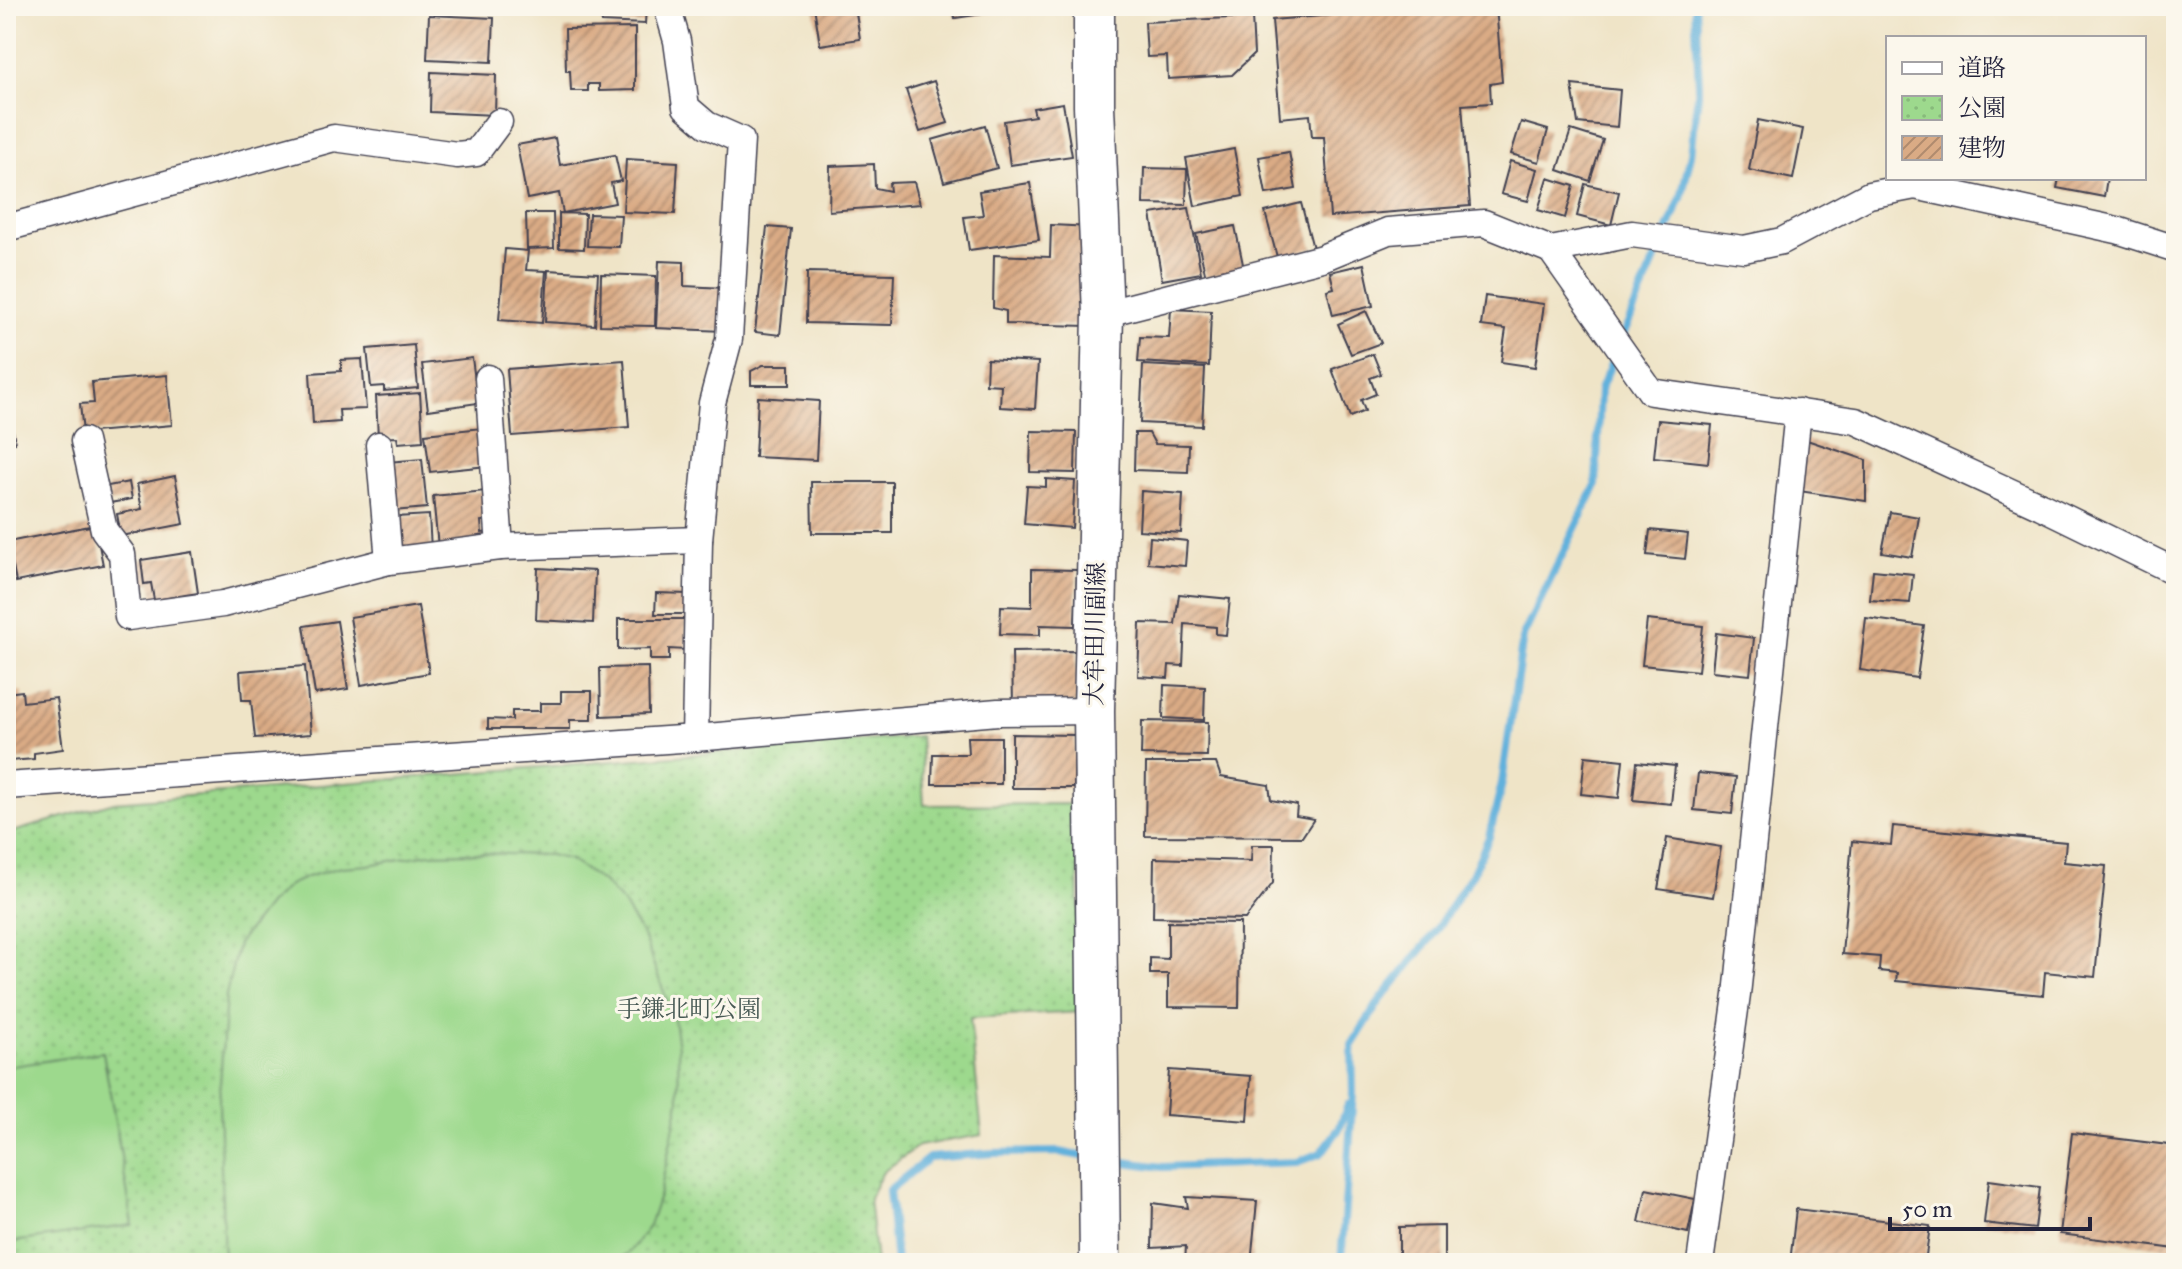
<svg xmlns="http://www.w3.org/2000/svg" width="2182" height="1269" viewBox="0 0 2182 1269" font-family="'IM FELL Great Primer','Noto Serif JP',serif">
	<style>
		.park { fill: url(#park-dots); stroke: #607e64; stroke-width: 2 }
		.pitch { fill: #9dd98d; stroke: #607e64; stroke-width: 2 }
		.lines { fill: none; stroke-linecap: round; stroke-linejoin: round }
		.stream { stroke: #62b1dc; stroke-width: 8 }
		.building { fill: url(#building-hatch) }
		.minor-casing { stroke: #413f50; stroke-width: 29 }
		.primary-casing { stroke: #413f50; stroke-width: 43 }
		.minor { stroke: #fff; stroke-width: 26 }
		.primary { stroke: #fff; stroke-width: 40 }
		.labels { text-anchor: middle; stroke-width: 6; stroke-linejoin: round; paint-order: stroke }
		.street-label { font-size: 24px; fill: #22223b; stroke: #fbf7ec }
		.park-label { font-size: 24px; fill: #475954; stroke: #fbf7ec }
	</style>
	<defs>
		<pattern id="park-dots" width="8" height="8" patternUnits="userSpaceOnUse" patternTransform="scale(2)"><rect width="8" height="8" fill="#9dd98d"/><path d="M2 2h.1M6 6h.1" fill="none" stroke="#87ba7b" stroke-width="1.8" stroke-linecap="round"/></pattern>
		<pattern id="building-hatch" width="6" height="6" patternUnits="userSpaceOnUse" patternTransform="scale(2)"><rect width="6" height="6" fill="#daab85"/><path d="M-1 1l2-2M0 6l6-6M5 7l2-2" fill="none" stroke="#b08b6e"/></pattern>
	</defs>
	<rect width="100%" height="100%" fill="#fbf7ec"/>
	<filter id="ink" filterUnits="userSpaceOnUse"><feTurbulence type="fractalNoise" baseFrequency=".0125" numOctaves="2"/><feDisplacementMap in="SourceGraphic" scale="16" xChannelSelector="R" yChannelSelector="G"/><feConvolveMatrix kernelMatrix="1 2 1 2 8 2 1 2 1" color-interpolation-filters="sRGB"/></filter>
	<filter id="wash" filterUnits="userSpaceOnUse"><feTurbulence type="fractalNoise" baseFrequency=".006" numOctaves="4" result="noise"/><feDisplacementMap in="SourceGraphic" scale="32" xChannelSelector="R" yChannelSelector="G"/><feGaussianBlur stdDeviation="1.8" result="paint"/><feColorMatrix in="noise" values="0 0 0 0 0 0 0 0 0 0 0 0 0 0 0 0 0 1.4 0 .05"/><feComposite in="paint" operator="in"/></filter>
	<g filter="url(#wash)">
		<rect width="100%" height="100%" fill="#efe4c7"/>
		<!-- park -->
		<polygon class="park" points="920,736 924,805 1077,804 1081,1012 970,1018 982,1135 918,1146 883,1172 869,1198 876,1263 6,1263 6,834 114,802"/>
		<!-- pitch -->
		<g class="pitch">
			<polygon points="471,853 550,855 570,860 604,883 622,902 643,936 674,1019 678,1047 679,1101 660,1193 649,1226 630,1251 614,1263 224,1263 219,1100 226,995 238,944 269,904 289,885 307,877 341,867 368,865 429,854"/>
			<polygon points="103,1052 133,1225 6,1243 6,1067"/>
		</g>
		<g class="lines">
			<!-- stream -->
			<g class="stream">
				<polyline points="1109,1160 1163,1167 1297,1162 1321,1153 1339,1129 1348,1105"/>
				<polyline points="896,1263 889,1190 929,1158 993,1153 1059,1152 1088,1157"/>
				<polyline points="1341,1263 1353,1093 1352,1045 1379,1002 1430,939 1473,873 1489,837 1502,783 1523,636 1596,485 1600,390 1681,198 1691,154 1699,85 1695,6"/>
			</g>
		</g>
		<g id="blocks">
			<!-- building -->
			<g class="building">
				<polygon points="602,6 646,6 645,24 601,22"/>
				<polygon points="814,6 855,6 860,39 820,45"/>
				<polygon points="953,6 1008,6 1009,10 955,18"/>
				<polygon points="1445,6 1496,6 1502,82 1490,84 1491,103 1462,105 1470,206 1330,217 1324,137 1312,137 1310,115 1280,118 1272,20"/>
				<polygon points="429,15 494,18 492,62 427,59"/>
				<polygon points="1252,17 1254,54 1232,75 1168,79 1167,56 1147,57 1145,22"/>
				<polygon points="635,28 635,90 599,91 599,84 588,84 588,91 571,91 570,71 566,71 565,29"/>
				<polygon points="431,72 496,75 495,115 430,112"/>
				<polygon points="934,81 948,123 920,132 906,90"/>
				<polygon points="1572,85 1620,90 1617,127 1578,123"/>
				<polygon points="1063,103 1072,156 1010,165 1004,121 1035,116 1033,108"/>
				<polygon points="1758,120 1803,129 1793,179 1749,170"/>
				<polygon points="1521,122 1548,130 1539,162 1511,154"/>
				<polygon points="985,125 997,168 944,182 932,140"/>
				<polygon points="1571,130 1603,140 1590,181 1558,170"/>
				<polygon points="555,138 560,165 615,155 621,181 611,183 615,203 563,213 559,193 527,199 517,145"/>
				<polygon points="1234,149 1243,196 1195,206 1186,158"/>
				<polygon points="1289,152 1296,189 1266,194 1259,157"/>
				<polygon points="626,159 678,162 675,214 623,212"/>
				<polygon points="1510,161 1537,169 1528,201 1501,194"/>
				<polygon points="874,164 875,188 890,191 889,183 914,182 920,204 829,211 830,166"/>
				<polygon points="1144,168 1187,169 1186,205 1143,204"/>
				<polygon points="1548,178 1574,186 1565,218 1538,210"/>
				<polygon points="2059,178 2107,178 2104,197 2057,188"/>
				<polygon points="1030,183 1039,240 969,250 964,217 983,215 979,191"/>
				<polygon points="1585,184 1619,192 1611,225 1577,216"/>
				<polygon points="1301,203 1313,248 1277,257 1265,212"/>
				<polygon points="1189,208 1201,273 1162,280 1151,214"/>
				<polygon points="526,213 553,213 554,248 527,249"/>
				<polygon points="559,213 585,214 584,249 559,248"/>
				<polygon points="589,214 621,215 619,247 587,246"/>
				<polygon points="1051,225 1091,227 1089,326 1006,324 1006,311 993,308 994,255 1050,257"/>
				<polygon points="1235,226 1244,269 1206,277 1196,234"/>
				<polygon points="767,227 791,229 780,335 755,332"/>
				<polygon points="505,249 528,251 526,270 546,271 542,323 499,320"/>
				<polygon points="659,261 684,262 684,286 725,288 723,331 656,328"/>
				<polygon points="1364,264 1373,306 1333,315 1327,290 1334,288 1330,272"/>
				<polygon points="548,270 598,273 595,325 545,322"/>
				<polygon points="807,272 894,274 892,325 806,323"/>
				<polygon points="601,274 656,276 655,326 600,325"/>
				<polygon points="1485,296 1544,304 1535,367 1501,362 1506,329 1481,326"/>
				<polygon points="1171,309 1211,311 1209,366 1138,362 1140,337 1169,338"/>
				<polygon points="1366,311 1381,343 1351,354 1338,324"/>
				<polygon points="414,345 418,388 384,391 384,386 371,387 367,349"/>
				<polygon points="1373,354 1381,374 1370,378 1376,394 1361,400 1365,411 1350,417 1332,369"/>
				<polygon points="472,358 478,403 428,410 422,364"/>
				<polygon points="362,359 366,409 339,410 340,422 313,424 310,373 341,371 341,360"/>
				<polygon points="987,359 1038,362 1035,409 1000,407 1001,385 986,384"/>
				<polygon points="624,360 629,427 512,436 507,369"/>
				<polygon points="763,365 790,365 790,385 751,385 751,371"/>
				<polygon points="1143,365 1205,368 1202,426 1140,423"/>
				<polygon points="167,375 172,425 83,433 80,404 94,403 92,382"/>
				<polygon points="420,393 423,441 398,443 397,437 378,438 376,396"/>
				<polygon points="758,397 819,401 816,460 755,457"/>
				<polygon points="6,404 9,404 15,443 6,444"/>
				<polygon points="1658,420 1712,425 1708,463 1654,457"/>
				<polygon points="482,428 487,466 430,472 425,434"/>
				<polygon points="1031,431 1076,432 1075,473 1030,472"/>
				<polygon points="1135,433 1149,433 1155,444 1189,445 1188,472 1134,470"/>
				<polygon points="1801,438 1866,460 1866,501 1799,491"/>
				<polygon points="422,459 427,508 393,511 388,462"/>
				<polygon points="175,476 184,524 121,536 117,514 142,509 137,484"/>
				<polygon points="1046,479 1075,481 1072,528 1024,524 1027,486 1046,487"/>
				<polygon points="129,482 132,499 110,503 108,486"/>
				<polygon points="811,482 892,482 892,533 812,533"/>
				<polygon points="486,491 489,520 481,521 482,533 490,532 491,542 438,547 433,496"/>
				<polygon points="1141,491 1183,494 1181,533 1139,530"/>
				<polygon points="1890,512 1919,517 1912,557 1882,552"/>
				<polygon points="429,515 431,549 398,551 396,517"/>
				<polygon points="95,525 103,565 16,582 8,542"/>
				<polygon points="1650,530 1688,534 1685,559 1647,555"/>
				<polygon points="1150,537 1187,541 1185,566 1148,563"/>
				<polygon points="192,552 198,593 154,600 151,583 144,584 141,560"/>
				<polygon points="538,568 595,571 593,623 536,620"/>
				<polygon points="1032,569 1077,570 1075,626 1040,625 1040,635 1000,634 1001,606 1032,607"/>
				<polygon points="1873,570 1913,574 1910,603 1870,600"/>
				<polygon points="656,593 688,594 688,614 655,614"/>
				<polygon points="1179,594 1230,599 1226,635 1216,634 1216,627 1185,624 1183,666 1169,665 1168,678 1138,676 1140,623 1175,624"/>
				<polygon points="418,606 429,673 361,685 350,617"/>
				<polygon points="1866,618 1924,626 1917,678 1860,670"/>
				<polygon points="618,619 686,619 686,650 669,649 669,660 650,660 650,649 618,650"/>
				<polygon points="1647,620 1703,626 1698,671 1642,665"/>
				<polygon points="337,621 348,689 315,694 304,626"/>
				<polygon points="1716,633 1754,638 1750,675 1712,671"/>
				<polygon points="1076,651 1077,704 1013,705 1012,652"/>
				<polygon points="305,666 311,734 255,738 251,700 242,700 240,671"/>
				<polygon points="648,667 649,714 601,716 600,668"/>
				<polygon points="1164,685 1205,687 1204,720 1163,718"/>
				<polygon points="22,691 23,702 56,698 63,749 34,753 34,759 10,761 6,725 6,693"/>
				<polygon points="561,691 592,691 592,720 570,720 570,729 488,729 488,719 512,720 512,711 540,711 540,703 561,703"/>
				<polygon points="1142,721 1208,722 1207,756 1141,755"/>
				<polygon points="1012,734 1075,735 1074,788 1012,788"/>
				<polygon points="967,737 1001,737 1001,784 932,784 933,754 968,754"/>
				<polygon points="1585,756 1623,760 1619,798 1581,794"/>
				<polygon points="1637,762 1675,766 1671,804 1633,800"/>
				<polygon points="1146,763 1216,763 1221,777 1269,785 1271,800 1297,805 1296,816 1314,819 1302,837 1145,836"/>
				<polygon points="1698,773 1736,777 1732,814 1694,810"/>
				<polygon points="1893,826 2066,842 2064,862 2106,866 2095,977 2045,972 2043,995 1896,981 1897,973 1879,971 1880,957 1842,954 1852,841 1891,845"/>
				<polygon points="1667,838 1721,847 1713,897 1658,889"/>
				<polygon points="1252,845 1274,845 1273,883 1245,919 1153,917 1154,858 1251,861"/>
				<polygon points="1168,922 1240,923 1239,1008 1168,1007 1168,974 1150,974 1150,958 1168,959"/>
				<polygon points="1169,1070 1251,1076 1248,1121 1166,1115"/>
				<polygon points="2072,1133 2176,1146 2176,1249 2060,1234"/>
				<polygon points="1989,1180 2040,1187 2035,1229 1984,1223"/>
				<polygon points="1646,1189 1695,1199 1688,1233 1639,1222"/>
				<polygon points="1186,1197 1257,1201 1251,1263 1185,1263 1186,1246 1152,1248 1153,1203 1188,1208"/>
				<polygon points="1796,1209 1930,1226 1925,1263 1790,1263"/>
				<polygon points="1444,1226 1444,1263 1399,1263 1399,1227"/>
				<polygon points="978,1255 978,1263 940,1263 940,1258"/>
			</g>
		</g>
	</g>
	<g filter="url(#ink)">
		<use href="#blocks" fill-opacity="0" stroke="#413f50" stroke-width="2"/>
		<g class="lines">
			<!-- minor casing -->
			<g class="minor-casing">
				<g id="minor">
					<polyline points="667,6 677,41 686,107 707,125 741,140 729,339 712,403 699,540 695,738"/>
					<polyline points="6,228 334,138 457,155 476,153 499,122"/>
					<polyline points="1551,250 1651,392 1856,421 2041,506 2172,570 2176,562"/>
					<polyline points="1103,314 1322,258 1388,231 1484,223 1551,250 1632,234 1744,249 1782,241 1869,195 1915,186 2117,230 2176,249"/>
					<polyline points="488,378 500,547"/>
					<polyline points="84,441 104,530 122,554 128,617 223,604 389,561 500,547 699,540"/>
					<polyline points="379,445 389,561"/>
					<polyline points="6,786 695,738 998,712 1094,711"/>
					<polyline points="1700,1263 1737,995 1798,412"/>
				</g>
			</g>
			<!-- primary casing -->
			<g class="primary-casing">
				<polyline id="primary" points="1094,6 1094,106 1103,314 1094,711 1100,1263"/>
			</g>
			<!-- minor -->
			<use href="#minor" class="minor"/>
			<!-- primary -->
			<use href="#primary" class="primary"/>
		</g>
	</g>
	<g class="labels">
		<!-- street labels -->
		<g class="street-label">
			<text transform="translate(1095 634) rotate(-89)" y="8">大牟田川副線</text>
		</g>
		<!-- park labels -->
		<g class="park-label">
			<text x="689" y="1017">手鎌北町公園</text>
		</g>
	</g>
	<!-- margin -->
	<rect width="2182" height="1269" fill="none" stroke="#fbf7ec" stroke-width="32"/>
	<!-- legend -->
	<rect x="1886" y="36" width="260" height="144" fill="#fbf7ec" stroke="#a4a2a5" stroke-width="2"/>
	<rect x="1902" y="62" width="40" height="12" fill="#ffffff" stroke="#a4a2a5" stroke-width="2"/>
	<text x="1958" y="76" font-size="24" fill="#22223b">道路</text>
	<rect x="1902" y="96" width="40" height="24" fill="url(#park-dots)" stroke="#a4a2a5" stroke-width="2"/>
	<text x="1958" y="116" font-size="24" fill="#22223b">公園</text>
	<rect x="1902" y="136" width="40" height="24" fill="url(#building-hatch)" stroke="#a4a2a5" stroke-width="2"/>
	<text x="1958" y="156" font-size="24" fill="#22223b">建物</text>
	<!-- scale -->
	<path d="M1890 1217v12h200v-12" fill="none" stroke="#22223b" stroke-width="4"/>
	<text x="1902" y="1217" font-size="24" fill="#22223b" stroke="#fbf7ec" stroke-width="6" paint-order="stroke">50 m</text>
</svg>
